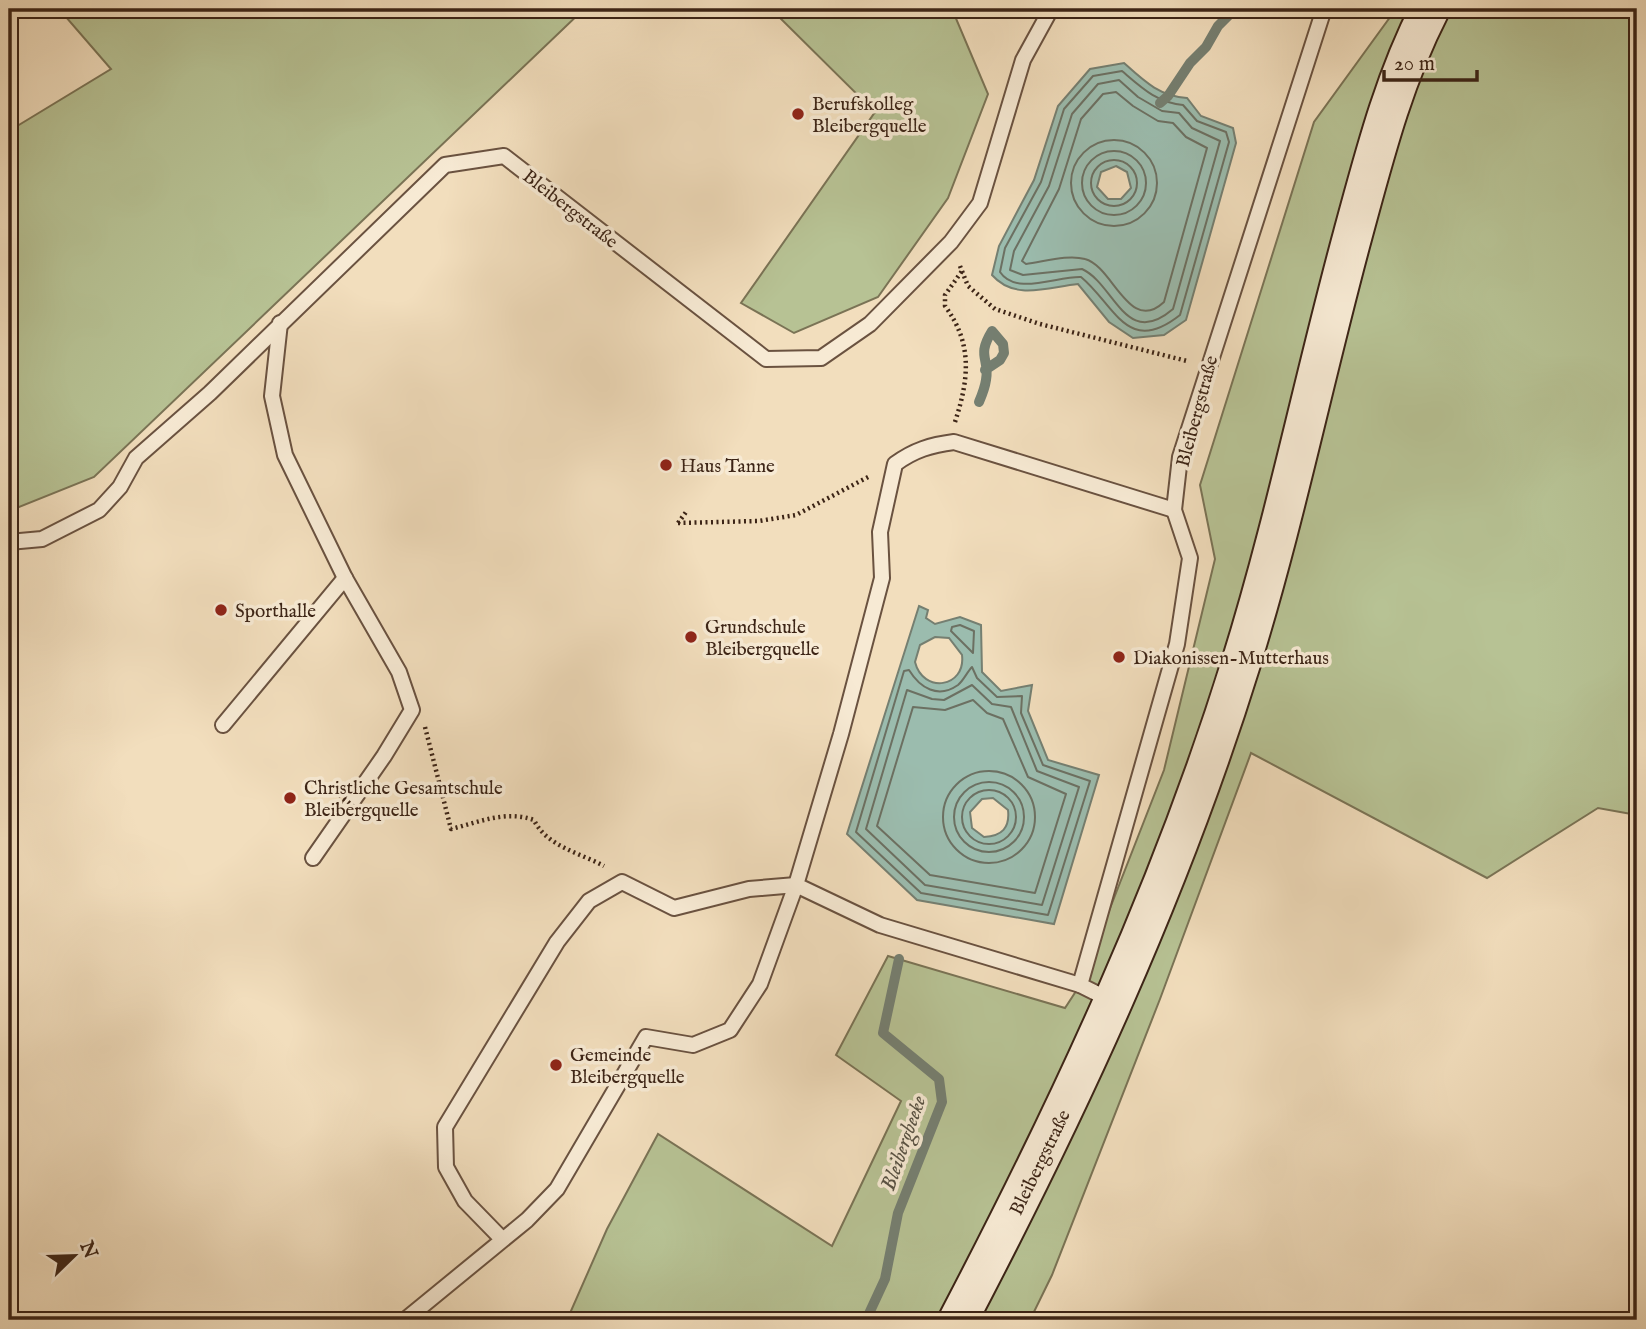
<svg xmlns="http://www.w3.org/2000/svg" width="1646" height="1329" viewBox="0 0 1646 1329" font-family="'IM FELL English',serif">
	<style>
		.green { fill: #b7c294; stroke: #7a7355; stroke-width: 2 }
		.water { fill: #9bbcae; stroke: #757f71; stroke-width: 2; fill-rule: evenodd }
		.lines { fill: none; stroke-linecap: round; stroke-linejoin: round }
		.shore { stroke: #6c7062; stroke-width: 2 }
		.stream { stroke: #757f71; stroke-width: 10 }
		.lane-casing { stroke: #6a5240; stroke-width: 18 }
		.secondary-casing { stroke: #3c2416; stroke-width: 42 }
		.path { stroke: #3c2416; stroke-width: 4.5; stroke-dasharray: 2 3.5; stroke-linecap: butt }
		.lane { stroke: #f7ead4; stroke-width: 14 }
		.secondary { stroke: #f7ead4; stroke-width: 38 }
		.path-bridge { stroke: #3c2416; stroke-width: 4.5; stroke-dasharray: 2 3.5; stroke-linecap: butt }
		.poi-dot { fill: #8f2418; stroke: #f7ead4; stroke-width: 2.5 }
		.labels { text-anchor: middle; stroke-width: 7; stroke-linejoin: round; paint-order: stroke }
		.poi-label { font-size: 19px; fill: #3c2416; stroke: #f7ead4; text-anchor: start }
		.street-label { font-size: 19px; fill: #3c2416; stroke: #f7ead4 }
		.water-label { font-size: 21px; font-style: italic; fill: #585244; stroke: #f7ead4 }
	</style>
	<rect width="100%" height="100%" fill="#f2debd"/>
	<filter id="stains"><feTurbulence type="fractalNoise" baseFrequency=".00286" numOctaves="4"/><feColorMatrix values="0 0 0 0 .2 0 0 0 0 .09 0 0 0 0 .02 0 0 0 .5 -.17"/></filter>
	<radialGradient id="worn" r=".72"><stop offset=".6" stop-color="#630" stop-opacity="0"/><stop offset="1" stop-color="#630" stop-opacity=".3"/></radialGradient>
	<!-- green -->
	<g class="green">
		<polygon points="59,9 584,9 94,477 9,511 9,131 111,69"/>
		<polygon points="771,9 952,9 988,94 948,198 878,297 794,333 741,303 875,112"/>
		<polygon points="1396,9 1637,9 1637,815 1598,808 1487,878 1251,753 1160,999 1052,1275 1030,1320 567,1320 607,1229 658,1134 832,1246 901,1101 836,1055 888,956 1065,1008 1080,985 1164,770 1215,559 1200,485 1314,122"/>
	</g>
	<!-- water -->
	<g class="water">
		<path d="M1124 63C1144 81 1159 96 1187 98L1201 116 1233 128 1236 143 1186 320 1164 335 1133 338 1109 322 1078 284C1048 287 1015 301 992 275L999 246 1034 180 1058 106 1090 69ZM1116 166 1127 172 1131 188 1121 199H1108L1097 187 1101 172Z"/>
		<path d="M919 606 928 610 926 618 935 624 960 617 981 625 982 672 1001 691 1032 685 1028 711 1048 760 1099 775 1054 924 917 900 847 834ZM935 637 949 638 962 655C966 688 923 694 915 662L920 645ZM993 798 1008 810C1010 828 1002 836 984 837L972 828 970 812 982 799Z"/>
	</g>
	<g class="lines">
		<!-- shore -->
		<g class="shore">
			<path d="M1122 71C1142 88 1156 102 1183 105L1197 121 1226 132 1229 142 1180 315C1127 357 1115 305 1081 277 1057 276 1016 296 1000 272L1005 248 1041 182 1064 109 1093 76Z"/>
			<path d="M1119 80 1138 97 1162 111 1179 113 1192 128 1220 141 1173 309C1125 350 1115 284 1082 269L1023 275 1010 270 1014 251 1049 186 1072 114 1098 84Z"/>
			<path d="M1116 92 1133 106 1158 121 1173 123 1186 137 1207 148 1164 302C1129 335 1113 266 1085 259 1068 254 1043 262 1026 264L1022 261 1059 189 1081 119 1103 94Z"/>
			<circle cx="1114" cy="183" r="43"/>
			<circle cx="1114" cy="183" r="32"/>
			<circle cx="1114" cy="183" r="23"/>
			<polygon points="960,625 974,631 973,653 951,631 952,627"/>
			<path d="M972 667 977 678 997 697 1022 696 1021 713 1043 765 1090 781 1048 915 921 893 856 832 904 671 909 670C920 688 938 699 958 685 964 680 967 672 972 667Z"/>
			<polygon points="972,685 992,704 1011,707 1037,771 1079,787 1042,905 925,885 866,829 907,690 932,699 944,700"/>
			<polygon points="973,700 987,713 1003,719 1028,777 1066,794 1035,893 930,875 877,826 913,707 945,710"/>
			<circle cx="989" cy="817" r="46"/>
			<circle cx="989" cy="817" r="35"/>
			<circle cx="989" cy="817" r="27"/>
		</g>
		<!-- stream -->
		<g class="stream">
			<polyline points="1160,103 1168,96 1190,63 1206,47 1218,26 1235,9"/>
			<path d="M979 402C982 395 985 387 986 380 990 358 976 357 992 331L1003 344 1004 353 1000 360 985 370"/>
			<polyline points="866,1320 885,1279 898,1213 942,1102 939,1079 883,1033 899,959"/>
		</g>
		<!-- lane casing -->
		<g class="lane-casing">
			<g id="lane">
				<polyline points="280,323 272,396 285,455 345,578 399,672 412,710 384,756 313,858"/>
				<polyline points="9,542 42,539 99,510 120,487 136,458 210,393 445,165 504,156 766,359 821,358 870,324 951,242 980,203 1023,60 1051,9"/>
				<polyline points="223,725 345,578"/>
				<path d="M1080 985 880 925 796 885 841 734 882 578 880 532 895 464C914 450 931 445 954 442L1174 510"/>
				<polyline points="1110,1000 1080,985 1177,644 1190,558 1174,510 1180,457 1324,9"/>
				<polyline points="405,1320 527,1220 557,1189 646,1037 693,1045 730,1030 760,984 796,885 749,889 674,908 622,882 589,901 557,942 445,1127 446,1167 465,1201 502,1239"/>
			</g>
		</g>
		<!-- secondary casing -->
		<g class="secondary-casing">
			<path id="secondary" d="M958 1320C1069 1108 1170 892 1241 663 1285 522 1314 377 1353 234 1374 157 1393 81 1430 9"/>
		</g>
		<!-- path -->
		<g class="path">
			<polyline points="960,266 968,286 995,309 1040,324 1187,361"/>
			<path d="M955 422C969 379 973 344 945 306V295L962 271"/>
			<polyline points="678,523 759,521 796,515 870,476"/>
			<polyline points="678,523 686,512"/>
			<path d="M425 727 451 829C479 822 506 810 534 820 546 846 580 853 604 866"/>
		</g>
		<!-- lane -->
		<use href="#lane" class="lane"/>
		<!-- secondary -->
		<use href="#secondary" class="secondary"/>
		<!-- path-bridge -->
		<polyline class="path-bridge" points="331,788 370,820"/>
	</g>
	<!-- markers -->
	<g class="poi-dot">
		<circle cx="798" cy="114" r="7"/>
		<circle cx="666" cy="465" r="7"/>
		<circle cx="221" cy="610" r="7"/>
		<circle cx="691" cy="637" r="7"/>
		<circle cx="1119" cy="657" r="7"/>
		<circle cx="290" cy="798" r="7"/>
		<circle cx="556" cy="1065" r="7"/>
	</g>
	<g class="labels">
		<!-- poi labels -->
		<g class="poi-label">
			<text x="812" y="110">Berufskolleg<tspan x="812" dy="22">Bleibergquelle</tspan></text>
			<text x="680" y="472">Haus Tanne</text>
			<text x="235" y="617">Sporthalle</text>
			<text x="705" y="633">Grundschule<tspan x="705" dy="22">Bleibergquelle</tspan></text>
			<text x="1133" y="664">Diakonissen-Mutterhaus</text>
			<text x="304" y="794">Christliche Gesamtschule<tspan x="304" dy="22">Bleibergquelle</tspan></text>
			<text x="570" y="1061">Gemeinde<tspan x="570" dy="22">Bleibergquelle</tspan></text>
		</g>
		<!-- street labels -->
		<g class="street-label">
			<text transform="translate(571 208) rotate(38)" y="7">Bleibergstraße</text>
			<text transform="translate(1196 411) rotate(-75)" y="7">Bleibergstraße</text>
			<text transform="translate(1039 1162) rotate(-64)" y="7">Bleibergstraße</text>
		</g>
		<!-- water labels -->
		<g class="water-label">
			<text transform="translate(903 1143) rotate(-71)" y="7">Bleibergbeeke</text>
		</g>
	</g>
	<!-- margin -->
	<rect width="1646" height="1329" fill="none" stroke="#f2debd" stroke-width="35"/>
	<rect x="10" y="10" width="1625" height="1308" fill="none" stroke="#3c2416" stroke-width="3.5"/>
	<rect x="18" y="18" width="1611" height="1294" fill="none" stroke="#3c2416" stroke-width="2"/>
	<!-- north arrow -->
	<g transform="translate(74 1256) rotate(67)" stroke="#f7ead4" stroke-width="5" paint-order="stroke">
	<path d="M0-5L12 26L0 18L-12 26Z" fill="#3c2416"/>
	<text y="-10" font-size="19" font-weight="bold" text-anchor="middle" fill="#3c2416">N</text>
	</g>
	<!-- scale -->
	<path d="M1384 70v10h93v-10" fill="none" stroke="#3c2416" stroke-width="3.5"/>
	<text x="1394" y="70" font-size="21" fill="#3c2416" stroke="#f7ead4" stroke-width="5" paint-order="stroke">20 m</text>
	<rect width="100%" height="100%" filter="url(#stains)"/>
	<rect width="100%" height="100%" fill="url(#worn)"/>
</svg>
